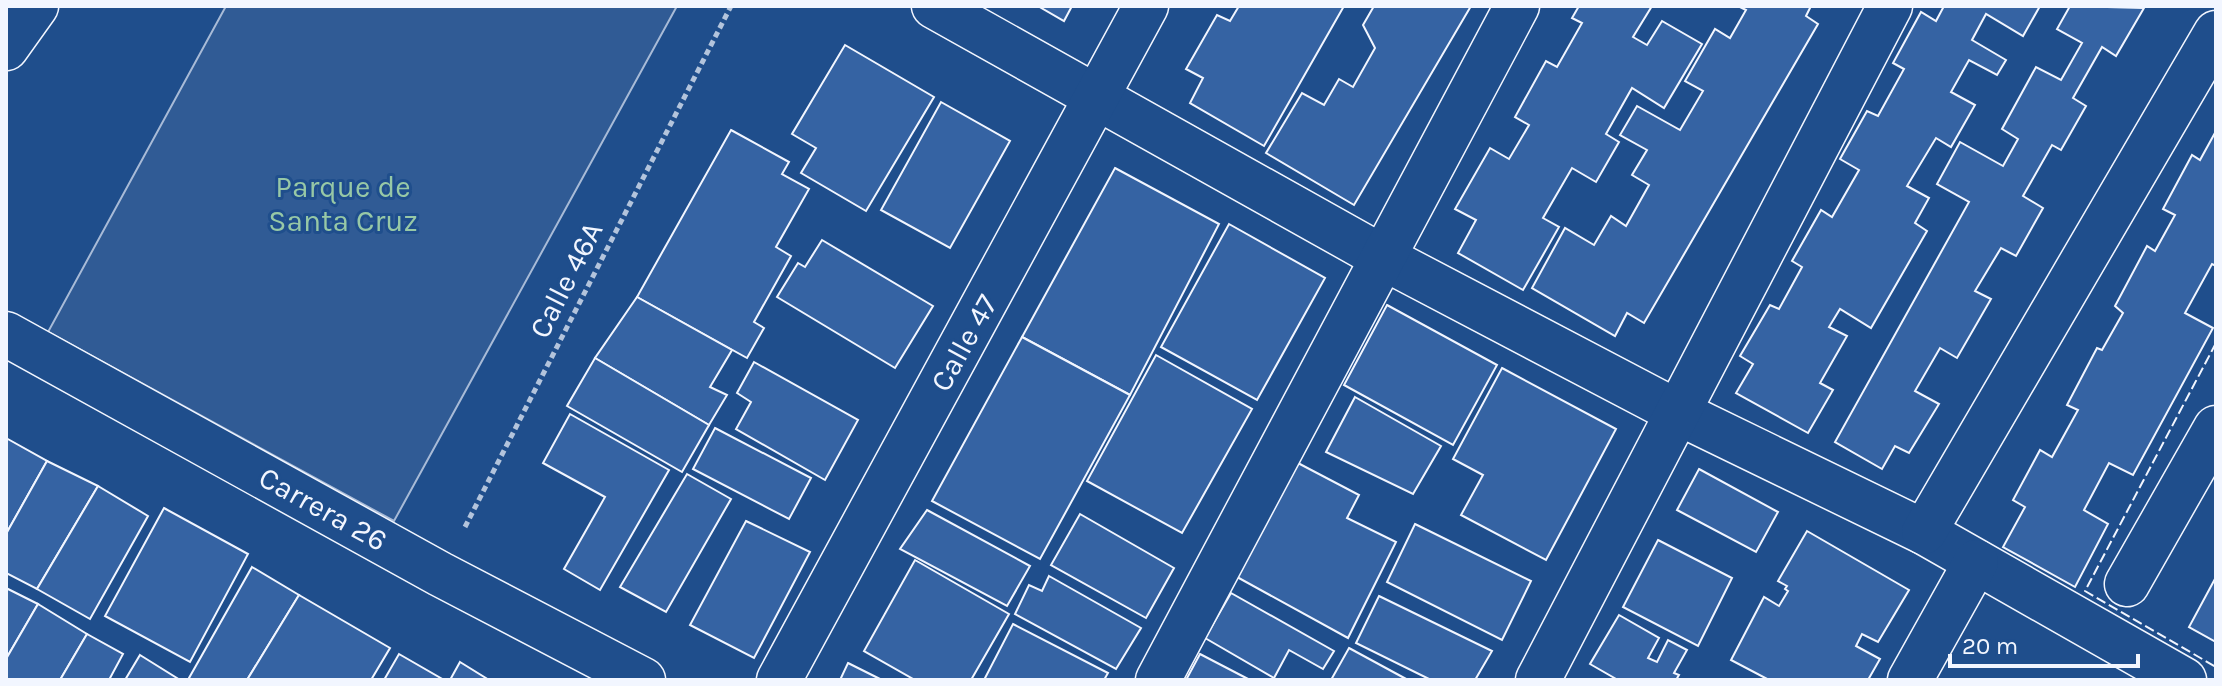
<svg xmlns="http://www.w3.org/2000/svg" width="2222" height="686" viewBox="0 0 2222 686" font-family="Karla,sans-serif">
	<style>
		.built { fill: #305b95; stroke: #a8bbd7; stroke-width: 2 }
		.building { fill: #3563a3; stroke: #f2f6ff; stroke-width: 2 }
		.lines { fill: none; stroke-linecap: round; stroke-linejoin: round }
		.minor-casing { stroke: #f2f6ff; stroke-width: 47 }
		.path { stroke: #b3c4dc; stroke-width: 5; stroke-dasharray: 6 4; stroke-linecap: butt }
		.minor { stroke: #1f4e8c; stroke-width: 44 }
		.fence { stroke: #f2f6ff; stroke-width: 2; stroke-dasharray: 10 4; stroke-linecap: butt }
		.labels { text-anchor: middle; stroke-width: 6; stroke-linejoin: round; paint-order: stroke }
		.park-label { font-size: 30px; fill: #97c8a6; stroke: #1f4e8c }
		.street-label { font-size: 30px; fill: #f2f6ff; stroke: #1f4e8c }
	</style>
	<rect width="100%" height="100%" fill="#1f4e8c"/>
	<!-- built -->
	<polygon class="built" points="226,6 677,6 394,521 48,332"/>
	<!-- building -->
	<g class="building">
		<polygon points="1038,6 1072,6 1064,21"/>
		<polygon points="1239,6 1344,6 1264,146 1190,103 1203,78 1186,69 1217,15 1230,21"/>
		<polygon points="1374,6 1471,6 1354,205 1266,153 1302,93 1324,105 1339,79 1353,87 1375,48 1363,25"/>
		<polygon points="1579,6 1652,6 1633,37 1647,45 1662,21 1702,44 1664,108 1632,88 1606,134 1619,142 1596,182 1572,168 1543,218 1559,227 1523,290 1458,253 1476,220 1455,209 1490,148 1509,159 1529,125 1515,117 1546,61 1557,67 1582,23 1572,18"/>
		<polygon points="1738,6 1811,6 1806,16 1818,24 1644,323 1627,313 1615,336 1532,288 1565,228 1594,245 1611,216 1626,226 1649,185 1632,175 1647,150 1620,135 1637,106 1680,130 1703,91 1685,81 1715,29 1730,38 1746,10"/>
		<polygon points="1944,6 2040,6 2023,36 1986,14 1972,40 2006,60 1997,75 1969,60 1951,92 1975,105 1951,147 1936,138 1907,186 1929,198 1915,223 1927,231 1871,328 1840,309 1829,327 1847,336 1820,383 1833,390 1808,433 1736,393 1753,364 1740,356 1770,305 1779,309 1802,267 1792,261 1821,210 1832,217 1859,170 1840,159 1867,111 1878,116 1904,69 1893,63 1921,12 1936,21"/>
		<polygon points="2070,6 2144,8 2116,56 2102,47 2073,98 2086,106 2061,150 2052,145 2023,196 2043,208 2016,256 2001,248 1975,291 1991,299 1957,358 1940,348 1915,391 1939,404 1909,453 1895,446 1882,469 1835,442 1969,202 1937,184 1960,142 2003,166 2018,139 2002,129 2036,67 2061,80 2082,43 2057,29"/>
		<polygon points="845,45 934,97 866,211 801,173 816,148 792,134"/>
		<polygon points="941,102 1010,141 950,248 881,210"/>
		<polygon points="731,130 789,162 782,174 809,189 776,247 791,256 754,322 764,328 747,358 637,297"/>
		<polygon points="2216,131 2216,266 2212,264 2185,313 2213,328 2133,475 2109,463 2084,510 2108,524 2075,587 2003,547 2025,507 2013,500 2040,450 2052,457 2078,410 2067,405 2097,348 2102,350 2123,313 2115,306 2147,246 2155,251 2175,215 2163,209 2192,155 2200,160"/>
		<polygon points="1115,168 1219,224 1130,395 1022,337"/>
		<polygon points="1229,224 1325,278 1257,400 1161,347"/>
		<polygon points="822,240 933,306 895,368 777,297 798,263 805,267"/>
		<polygon points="637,297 732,350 710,387 727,395 709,425 595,358"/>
		<polygon points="1387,305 1497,365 1453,445 1344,385"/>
		<polygon points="1022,337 1130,395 1040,559 932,501"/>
		<polygon points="1156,355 1252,409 1182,533 1087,481"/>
		<polygon points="595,358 709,425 682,472 567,406"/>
		<polygon points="754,362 858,420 825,480 736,429 751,402 737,393"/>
		<polygon points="1502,368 1616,429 1546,560 1461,515 1483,475 1453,459"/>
		<polygon points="1355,397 1441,446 1413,494 1326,452"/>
		<polygon points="570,414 669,470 600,590 564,569 605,497 543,463"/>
		<polygon points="715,428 811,478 789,519 693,469"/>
		<polygon points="6,438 47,461 6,534"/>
		<polygon points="47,461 98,486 37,589 6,573 6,534"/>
		<polygon points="1296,462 1359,495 1347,518 1396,542 1348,638 1237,577"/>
		<polygon points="1699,469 1778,512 1756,552 1677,510"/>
		<polygon points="687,474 731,499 666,612 620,587"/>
		<polygon points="98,486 148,516 90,619 37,589"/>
		<polygon points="164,508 248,554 190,662 105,616"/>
		<polygon points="927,510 1030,566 1007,606 900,549"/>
		<polygon points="1080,514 1174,568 1146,618 1051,565"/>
		<polygon points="746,521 810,552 754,658 690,625"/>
		<polygon points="1415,524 1531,581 1502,640 1387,582"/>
		<polygon points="1807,531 1909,590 1878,642 1862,634 1856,646 1880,659 1868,680 1769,680 1731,660 1764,597 1779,606 1788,591 1785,589 1787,586 1778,581"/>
		<polygon points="1658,540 1732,578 1698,646 1623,607"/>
		<polygon points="915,560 1009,614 971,680 915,680 864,651"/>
		<polygon points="252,567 299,595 247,680 192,680 189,678"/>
		<polygon points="1049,576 1141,628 1116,669 1015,614 1029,585 1042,591"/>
		<polygon points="2216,577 2216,642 2189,627"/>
		<polygon points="6,588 38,604 6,659"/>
		<polygon points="1231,593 1334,651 1323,669 1289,650 1274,678 1205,638"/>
		<polygon points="299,595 390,648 371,680 247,680"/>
		<polygon points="1379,596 1492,651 1475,680 1431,680 1356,643"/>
		<polygon points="38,604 87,634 60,680 6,680 6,659"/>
		<polygon points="1619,615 1659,638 1648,658 1657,662 1668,640 1687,650 1674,673 1679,675 1676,680 1618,680 1590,664"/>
		<polygon points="1013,624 1108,673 1104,680 984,680"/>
		<polygon points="87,634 123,654 109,680 60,680"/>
		<polygon points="1349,648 1408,680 1331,680"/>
		<polygon points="399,654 444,680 384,680"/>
		<polygon points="1200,654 1250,680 1186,680"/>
		<polygon points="140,655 180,680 125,680"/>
		<polygon points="460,662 489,680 450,680"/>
		<polygon points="848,663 882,680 840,680"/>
	</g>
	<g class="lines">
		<!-- minor casing -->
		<g class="minor-casing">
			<g id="minor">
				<polyline points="934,6 1382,257 1679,413 1924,532 2184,680"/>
				<polyline points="6,48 36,6"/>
				<polyline points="6,334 440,574 643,680"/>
				<polyline points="1924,532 2216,33"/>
				<polyline points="2127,584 2216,428"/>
				<polyline points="779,680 1146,6"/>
				<polyline points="1158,680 1517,6"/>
				<polyline points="1538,680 1890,6"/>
				<polyline points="1910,680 1976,562"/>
			</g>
		</g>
		<!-- path -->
		<polyline class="path" points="465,527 731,6"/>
		<!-- minor -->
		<use href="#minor" class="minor"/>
		<!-- fence -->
		<polyline class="fence" points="2216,343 2085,591 2216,667"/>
	</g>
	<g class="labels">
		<!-- park labels -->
		<g class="park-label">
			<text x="343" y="197">Parque de<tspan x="343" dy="34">Santa Cruz</tspan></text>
		</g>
		<!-- street labels -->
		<g class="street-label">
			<text transform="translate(566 280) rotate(-63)" y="10">Calle 46A</text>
			<text transform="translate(964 343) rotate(-61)" y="10">Calle 47</text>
			<text transform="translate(323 509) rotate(29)" y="10">Carrera 26</text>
		</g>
	</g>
	<!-- border -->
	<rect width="2222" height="686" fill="none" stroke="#f2f6ff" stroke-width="16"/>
	<!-- scale -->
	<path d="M1950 654v12h188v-12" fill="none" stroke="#f2f6ff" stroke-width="4"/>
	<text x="1962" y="654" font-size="24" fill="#f2f6ff" stroke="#1f4e8c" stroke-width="6" paint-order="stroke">20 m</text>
</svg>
